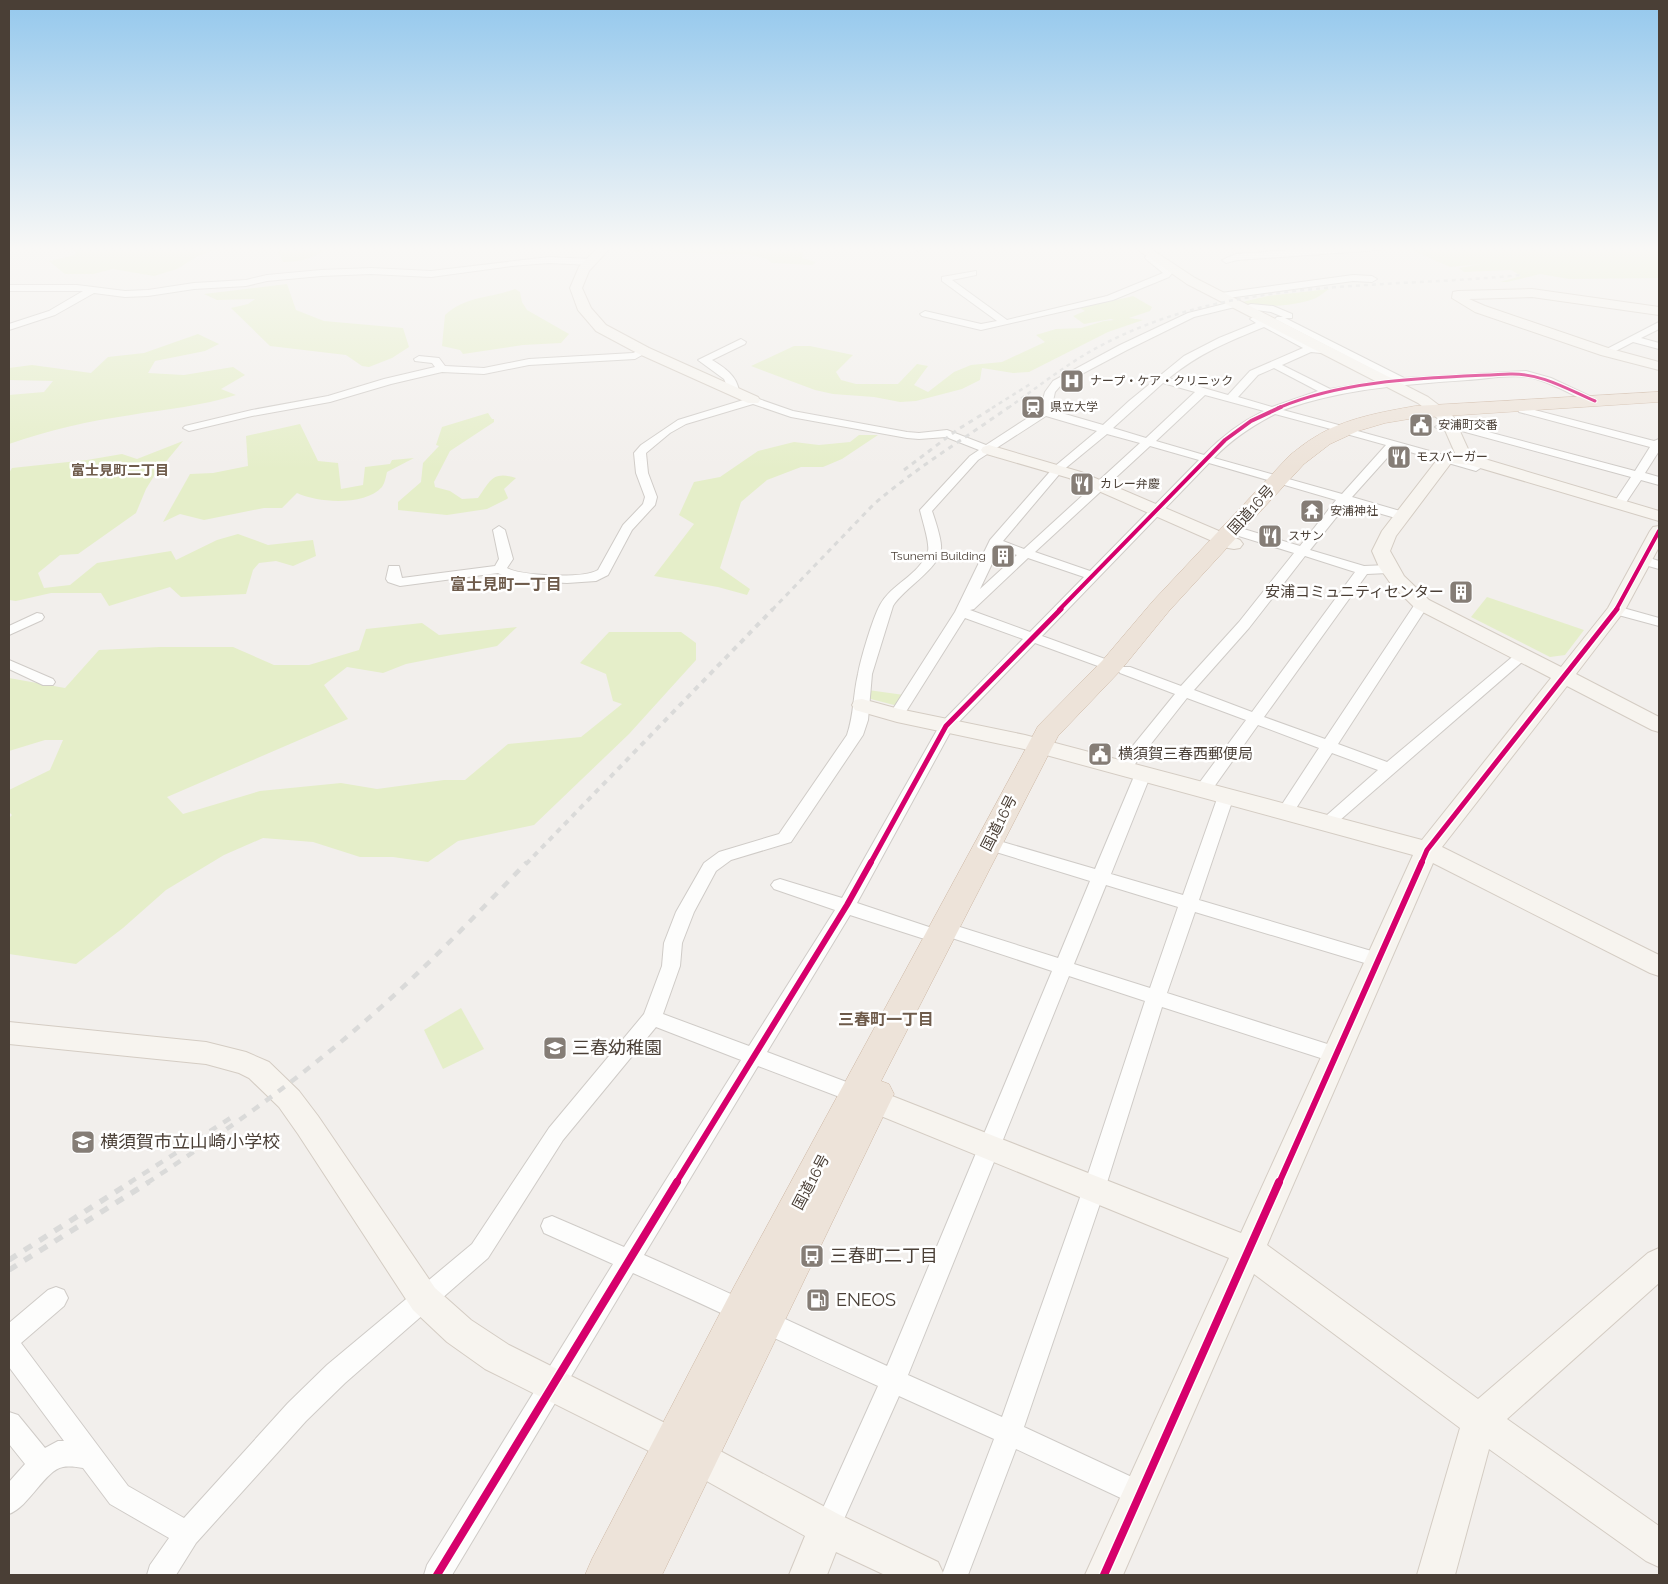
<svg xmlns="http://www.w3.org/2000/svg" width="1668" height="1584" viewBox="0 0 1668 1584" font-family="Raleway,'Noto Sans JP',sans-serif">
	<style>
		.green { fill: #e5eec9 }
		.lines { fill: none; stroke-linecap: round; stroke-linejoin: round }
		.street-casing { stroke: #cfcbc7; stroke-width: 2 }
		.secondary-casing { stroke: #d4ccc3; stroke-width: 2 }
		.highway-casing { stroke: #cdb7a4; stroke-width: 1 }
		.street { fill: #fdfdfc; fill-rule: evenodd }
		.secondary { fill: #f7f4ef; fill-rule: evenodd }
		.highway { fill: #ede3d9; fill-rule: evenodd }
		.rail-far4 { stroke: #dadad9; stroke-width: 2.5; stroke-dasharray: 4 4; stroke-linecap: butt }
		.rail-far3 { stroke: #dadad9; stroke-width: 3; stroke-dasharray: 5 5; stroke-linecap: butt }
		.rail-far2 { stroke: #dadad9; stroke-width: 4; stroke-dasharray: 5.5 5.5; stroke-linecap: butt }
		.rail-far1 { stroke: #dadad9; stroke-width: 4.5; stroke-dasharray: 8 8; stroke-linecap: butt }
		.rail { stroke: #dadad9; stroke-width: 5.5; stroke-dasharray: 9 9; stroke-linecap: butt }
		.cycleway-far4-casing { stroke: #fff; stroke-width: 5 }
		.cycleway-far3-casing { stroke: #fff; stroke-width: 6 }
		.cycleway-far2-casing { stroke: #fff; stroke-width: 8 }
		.cycleway-far1-casing { stroke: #fff; stroke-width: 9 }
		.cycleway-casing { stroke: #fff; stroke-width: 11 }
		.cycleway-far4 { stroke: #d6006c; stroke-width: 3 }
		.cycleway-far3 { stroke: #d6006c; stroke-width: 4 }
		.cycleway-far2 { stroke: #d6006c; stroke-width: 5 }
		.cycleway-far1 { stroke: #d6006c; stroke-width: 6 }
		.cycleway { stroke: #d6006c; stroke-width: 8 }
		.labels { text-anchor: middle; stroke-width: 5; stroke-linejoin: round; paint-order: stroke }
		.far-poi-label { font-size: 12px; fill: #4a3f36; stroke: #fff; text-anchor: start }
		.far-neighbourhood-label { font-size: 14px; font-weight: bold; fill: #6e5b4b; stroke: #fff }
		.street-label { font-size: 15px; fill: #4a3f36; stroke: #fff }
		.poi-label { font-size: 15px; fill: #4a3f36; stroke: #fff; text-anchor: end }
		.neighbourhood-label { font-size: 16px; font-weight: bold; fill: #6e5b4b; stroke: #fff }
		.near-poi-label { font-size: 18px; fill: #4a3f36; stroke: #fff; text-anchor: start }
	</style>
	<rect width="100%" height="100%" fill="#f2efec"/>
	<!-- green -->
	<g class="green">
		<polygon points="76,247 224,247 198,256 177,269 154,276 113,269 93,274 65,274 49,261 75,255"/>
		<path d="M306 247H329C315 258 300 262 283 262L278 251Z"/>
		<polygon points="636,247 793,247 803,253 802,258 816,262 812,265 772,263 767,259 747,254 679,253 647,248 642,252 633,252"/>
		<polygon points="1405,247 1659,247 1659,278 1569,279 1540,274 1507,282 1500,282 1521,276 1511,270 1464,272 1459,268 1481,264 1450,267"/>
		<polygon points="287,284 296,310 324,321 403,328 409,347 392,358 369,367 362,366 346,355 270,346 231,308 248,304 255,299 217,300 204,294"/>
		<path d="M515 289 520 292 522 302 527 310 569 334 561 343 523 345 463 354 460 350 442 346 445 315C467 295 489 299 515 289Z"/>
		<path d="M1329 289C1324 292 1320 296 1316 298 1301 305 1256 310 1242 302L1268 296Z"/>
		<path d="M1133 296 1152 307 1150 311 1129 318 1143 320 1108 332 1029 372 1013 373 982 368 980 380 962 389 916 401 900 402 874 397 833 394 815 390 751 366 794 346H810L853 355 836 372 841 380 856 384H898L917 364 928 366 914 385 928 392 954 372 971 365 1002 362 1045 342 1036 335 1056 329 1081 328 1104 321 1114 320 1111 319 1084 324 1073 316 1085 311 1078 307C1097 302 1115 301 1133 296Z"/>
		<path d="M198 334 219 344 205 351 155 361 148 373 184 375 233 367 245 375 221 389 236 395C202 406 166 409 131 415 89 421 49 430 9 444V395L44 392 53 381 9 380V368L32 365 91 373 108 357 144 353Z"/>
		<path d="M488 413 492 419H494V422L450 451 434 482 435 487 450 491 462 499 478 498C491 480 492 471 516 478L504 489 508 498 507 499 487 509 447 515 398 510V502L421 482 423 463 439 446 436 445 442 427Z"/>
		<path d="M300 424 318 461 338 463 341 489 363 485 365 467 390 464 392 460 414 458 387 472C386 476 385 483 382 487 365 506 318 503 297 493L282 508H264L204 520 180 514 163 522 190 474 213 473 248 466 246 436Z"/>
		<polygon points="859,435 878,435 842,459 823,467 801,467 767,480 741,502 720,568 750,589 747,595 718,587 654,576 694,524 679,515 694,482 720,477 758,451 794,442 819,445 850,442"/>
		<polygon points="183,441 154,476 146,489 136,513 78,554 60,555 38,573 44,588 70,585 97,563 171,551 176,560 217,540 238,534 268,545 313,540 316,556 293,566 276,561 259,563 253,570 246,594 181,597 170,587 109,606 101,593 51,593 16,601 9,600 9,473 12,468 87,460 122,454 137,459"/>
		<polygon points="1487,597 1584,630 1565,655 1550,657 1471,617"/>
		<polygon points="422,623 439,635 517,627 497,646 406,664 383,673 347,667 324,685 348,719 167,797 183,814 260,791 341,783 377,789 444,780 465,780 508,744 581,737 622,704 613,701 606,674 580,663 609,632 681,632 696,643 696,660 629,734 534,825 458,841 428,862 393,857 360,857 313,842 263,838 224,855 166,890 123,928 76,964 9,954 9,818 12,815 9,812 9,790 50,770 63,740 45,740 9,751 9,678 65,688 99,650 160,647 233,647 274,665 309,665 359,650 366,629"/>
		<polygon points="868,690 904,695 899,704 894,705 867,698"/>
		<polygon points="461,1008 484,1049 443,1069 424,1030"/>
	</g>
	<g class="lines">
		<!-- street casing -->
		<g class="street-casing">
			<g id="street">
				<polygon points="914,247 922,247 922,248 918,251"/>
				<polygon points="1336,247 1383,247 1379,250 1237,260 1226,263 1222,260 1236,254"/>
				<polygon points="1149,254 1171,270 1173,272 1169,277 1113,300 981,330 922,316 920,314 925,311 981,324 997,321 942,281 942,277 976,271 976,275 952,280 1007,320 1107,296 1163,273 1146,259 1145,257"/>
				<polygon points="549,257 590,259 594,262 590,265 549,263 511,266 431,277 371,274 321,276 267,281 246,286 194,289 148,296 125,297 94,293 55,315 9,330 9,324 49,311 83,291 9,291 9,285 77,285 125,291 148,290 194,283 246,280 267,275 321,270 371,268 431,271"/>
				<polygon points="1353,275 1372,276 1377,279 1372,282 1353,281 1221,299 1216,296 1221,293"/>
				<path d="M1236 301 1241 304 1239 306 1194 317 1127 350 1061 385 1055 392 1051 410 1103 425 1129 401 1184 356 1219 338 1256 323 1250 319 1255 316 1321 349V353L1311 352 1282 365 1330 389 1391 379 1275 319 1277 317H1283L1271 312 1248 309V305L1251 304 1273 306 1292 314V318H1285L1404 378 1526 371 1551 378 1600 401 1595 404 1591 403C1571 395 1550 381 1528 377 1508 374 1487 379 1467 380 1403 385 1345 388 1283 410L1346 427 1348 429 1346 431 1342 432 1275 414C1252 426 1232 439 1214 458L1342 494 1386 445 1350 435 1348 433 1350 431 1354 430 1480 465 1482 467 1476 471 1396 448 1352 497 1407 513 1409 516 1407 519H1399L1347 504 1310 550 1364 566 1388 565 1395 569 1388 573 1367 574 1264 717 1325 739 1417 601 1422 600 1429 604 1338 744 1387 762 1517 653H1527L1529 656 1332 827 1326 829 1320 827 1318 823 1378 770 1332 753 1291 816 1285 818 1279 816 1277 812 1319 748 1258 725 1209 794 1203 795 1197 794 1195 790 1197 786 1246 720 1187 698 1128 773 1122 774 1116 773 1114 769 1175 694 1120 673 1118 670 1120 667H1130L1181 686 1239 622 1294 553 1229 533 1227 530 1229 527H1237L1300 546 1336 500 1209 463 1042 636 1116 663 1118 666 1116 669H1106L1035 643 952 729 857 903 935 929 938 924 944 922 1058 958 1090 881 983 848 981 844 983 840 989 838 1095 869 1135 774 1137 770 1143 769 1149 770 1151 774 1111 874 1183 895 1218 796 1220 792 1226 791 1232 792 1234 796 1199 900 1385 955 1387 960 1385 965 1378 967 1195 912 1167 993 1343 1049 1346 1055 1343 1061 1336 1063 1162 1007 1105 1189 1024 1427 1149 1485 1153 1494 1149 1503 1140 1507 1016 1449 968 1575H942L994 1439 899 1396 836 1537 827 1541 818 1537 814 1528 878 1386C796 1349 715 1309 633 1273L452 1575H424L427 1565 613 1264 544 1233 541 1226 544 1219 552 1216 624 1247 741 1060 656 1027 563 1140 488 1258 345 1383 306 1421 196 1543 176 1575H147L150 1565 169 1538 110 1504 83 1468C77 1467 69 1466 63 1467 45 1470 29 1507 9 1514V1482L25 1464 9 1444V1412L18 1415 45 1448 58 1441H64L9 1367V1323L48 1290 56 1287 64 1290 68 1298 64 1306 21 1343 128 1486 184 1518 288 1403 327 1365 472 1244 549 1128 644 1014 662 966 664 943 676 912 704 863 719 852 779 834 847 735C854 715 853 695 858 674 861 658 872 620 880 605 891 584 920 575 928 551 930 543 922 519 920 510L970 456 979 450 946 437 919 439 907 438 791 417 753 404 686 424 670 433 646 453 648 473 657 497 655 505 632 530 608 575 596 581 567 583 512 580 498 573 400 586 388 582 386 579 389 566H399L402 578 495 566 499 559 493 530 499 526 505 530 513 559 507 568C521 576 584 579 598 570L623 525 643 504 645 497 636 473 634 453 641 445 678 420 753 397 793 411 907 432 919 433 947 430 986 445 1040 410 1045 392 1053 381 1120 345 1188 313ZM1264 327 1303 348 1250 371 1228 395 1169 378C1200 353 1227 342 1264 327ZM1274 368 1318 391 1272 407 1238 397 1258 375ZM1163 383 1195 392 1146 438 1113 428ZM1205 395 1264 411C1241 422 1222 436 1204 455L1156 441ZM1046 416 1097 431 1054 467 990 540 955 612 889 715 892 718H902L965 618 1023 639 941 723 842 898 780 879 774 881 771 885 774 889 835 910 749 1046 663 1014 680 966 682 943 694 912 716 871 731 860 791 842 863 735 868 720 872 674 893 606C903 589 939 569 941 549 942 540 935 520 932 511L978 460ZM1107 434 1140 443 1024 549 1003 541 1062 471ZM1150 446 1199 460 1090 571 1035 552ZM999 549 1017 555 980 589ZM1305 556 1355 572 1252 712 1194 690 1249 628ZM1028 558 1084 577 1030 632 970 610 974 609ZM1106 885 1178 907 1150 988 1074 964ZM850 915 940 944 946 942 949 937 1052 971 887 1366C806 1329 726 1291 644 1255L758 1066 858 1104 865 1101 868 1095 865 1089 767 1052ZM1069 976 1145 1001 1083 1189 1002 1417 908 1375Z"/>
				<polygon points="1659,322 1659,329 1641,338 1659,343 1659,349 1633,342 1610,354 1602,354 1601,352"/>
				<path d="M741 339 746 342 745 344 712 360C724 367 737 376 739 391L734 394 730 393 724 379 698 360Z"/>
				<polygon points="644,348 649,351 635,359 529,365 484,374 442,372 391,384 330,402 252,416 189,431 183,428 185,426 252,410 328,396 384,379 435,367 432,363 415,361 414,359 419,356 439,358 445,366 484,368 529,359 633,353"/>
				<polygon points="1523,407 1654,441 1659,439 1659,451 1645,473 1659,477 1659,485 1641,480 1623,507 1615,507 1613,504 1631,477 1458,430 1441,430 1435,427 1441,424 1458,424 1635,471 1650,447 1519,412 1518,410"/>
				<polygon points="1643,556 1659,561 1659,569 1638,563 1636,560 1638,557"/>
				<polygon points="1616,606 1659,618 1659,626 1611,613 1609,610 1611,607"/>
				<polygon points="37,613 42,614 44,617 42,620 9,635 9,626"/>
				<polygon points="9,660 53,679 55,682 53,685 43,685 9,669"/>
			</g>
		</g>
		<!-- secondary casing -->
		<g class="secondary-casing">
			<g id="secondary">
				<polygon points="598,247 611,247 589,271 582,288 591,308 606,325 649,348 758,397 760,400 758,403 748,403 639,354 596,331 578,310 570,288 579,267"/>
				<polygon points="1134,247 1148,247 1195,278 1428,397 1453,416 1468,449 1478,457 1659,511 1659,521 1470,465 1451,463 1396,536 1390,551 1404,576 1429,600 1561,667 1608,608 1650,531 1653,527 1659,526 1659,547 1625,610 1576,674 1659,717 1659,732 1652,730 1567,686 1442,847 1659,955 1659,976 1650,973 1433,863 1267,1245 1478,1399 1648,1253 1659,1248 1659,1283 1507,1419 1659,1526 1659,1567 1646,1561 1489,1449 1455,1575 1417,1575 1460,1428 1254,1274 1123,1575 1085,1575 1229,1258 849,1103 845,1095 849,1087 859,1083 1241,1233 1413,855 1024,749 897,722 855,710 852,705 855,700 862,699 899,709 1025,735 1422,840 1551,678 1415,608 1391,584 1379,567 1372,551 1382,531 1440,456 1455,453 1441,421 1418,403 1187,284"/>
				<polygon points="1532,289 1659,307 1659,315 1532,297 1469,299 1485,306 1611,349 1659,362 1659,370 1601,355 1475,312 1452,298 1453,292 1458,291"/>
				<polygon points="989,445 1081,472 1240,540 1243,544 1240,548 1234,549 1228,548 1069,478 983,453 981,450 983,447"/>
				<polygon points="9,1022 206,1042 246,1052 269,1062 299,1091 318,1116 435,1288 471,1320 509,1345 709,1445 840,1515 938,1562 944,1575 885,1575 836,1552 827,1575 789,1575 805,1536 685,1469 485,1369 447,1342 413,1310 298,1134 279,1107 249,1078 239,1073 206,1064 9,1044"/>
			</g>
		</g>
		<!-- highway casing -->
		<g class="highway-casing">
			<path id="highway" d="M1659 392V402L1415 418 1385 423 1358 431 1330 444 1304 464 1169 611 1120 671 1058 736 881 1081 889 1084 894 1094 662 1575H585L592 1559 729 1296 1038 726 1102 661 1153 601 1290 455C1298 449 1306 442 1315 437 1345 418 1382 412 1415 406Z"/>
		</g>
		<!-- street -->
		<use href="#street" class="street"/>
		<!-- secondary -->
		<use href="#secondary" class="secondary"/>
		<!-- highway -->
		<use href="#highway" class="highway"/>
		<!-- rail-far4 -->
		<g class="rail-far4">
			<polyline points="992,408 1032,383"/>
			<path d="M1008 408C1042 384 1074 358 1112 340 1239 277 1383 289 1520 275"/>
		</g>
		<!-- rail-far3 -->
		<g class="rail-far3">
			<polyline points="904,470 957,430 994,407"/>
			<path d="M772 610 874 504C916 468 964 439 1009 407"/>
		</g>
		<!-- rail-far2 -->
		<polyline class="rail-far2" points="526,864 773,609"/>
		<!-- rail-far1 -->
		<g class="rail-far1">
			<polyline points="129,1183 232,1117"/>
			<path d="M147 1183C225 1132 301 1078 371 1016 426 968 476 915 527 862"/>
		</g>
		<!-- rail -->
		<g class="rail">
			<polyline points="9,1260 131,1182"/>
			<polyline points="9,1270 149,1182"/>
		</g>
		<!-- cycleway-far4 casing -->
		<g class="cycleway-far4-casing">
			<path id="cycleway-far4" d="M1278 408C1349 378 1433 378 1510 374 1541 373 1567 389 1595 401"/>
		</g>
		<!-- cycleway-far3 casing -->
		<g class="cycleway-far3-casing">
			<g id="cycleway-far3">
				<polyline points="1059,610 1225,440 1251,421 1281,407"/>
				<polyline points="1616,610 1659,531"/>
			</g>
		</g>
		<!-- cycleway-far2 casing -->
		<g class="cycleway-far2-casing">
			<g id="cycleway-far2">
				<polyline points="870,864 946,726 1061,609"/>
				<polyline points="1421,864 1427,850 1617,609"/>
			</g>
		</g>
		<!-- cycleway-far1 casing -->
		<g class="cycleway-far1-casing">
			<g id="cycleway-far1">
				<polyline points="676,1183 847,905 871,862"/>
				<polyline points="1279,1183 1422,862"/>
			</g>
		</g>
		<!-- cycleway casing -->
		<g class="cycleway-casing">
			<g id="cycleway">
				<polyline points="437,1575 677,1182"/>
				<polyline points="1104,1575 1279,1182"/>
			</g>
		</g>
		<!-- cycleway-far4 -->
		<use href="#cycleway-far4" class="cycleway-far4"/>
		<!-- cycleway-far3 -->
		<use href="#cycleway-far3" class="cycleway-far3"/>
		<!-- cycleway-far2 -->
		<use href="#cycleway-far2" class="cycleway-far2"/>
		<!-- cycleway-far1 -->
		<use href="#cycleway-far1" class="cycleway-far1"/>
		<!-- cycleway -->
		<use href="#cycleway" class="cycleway"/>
	</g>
	<!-- sky -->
	<linearGradient id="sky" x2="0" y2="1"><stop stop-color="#94c8ed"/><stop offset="0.53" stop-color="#f9f8f6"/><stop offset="1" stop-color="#f9f8f6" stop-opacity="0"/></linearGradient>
	<rect width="1668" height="469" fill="url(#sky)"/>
	<!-- icons -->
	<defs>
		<g id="hospital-square" transform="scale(1.25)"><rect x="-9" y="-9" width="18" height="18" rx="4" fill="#857d76" stroke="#fff"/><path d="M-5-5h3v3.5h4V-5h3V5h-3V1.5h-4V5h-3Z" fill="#fff"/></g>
		<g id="station-square" transform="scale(1.25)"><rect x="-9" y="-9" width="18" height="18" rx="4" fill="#857d76" stroke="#fff"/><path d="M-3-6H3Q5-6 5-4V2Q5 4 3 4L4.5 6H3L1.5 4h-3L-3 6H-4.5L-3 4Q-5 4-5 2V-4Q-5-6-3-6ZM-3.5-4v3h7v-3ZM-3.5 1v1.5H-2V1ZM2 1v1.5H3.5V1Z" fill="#fff"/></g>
		<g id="civic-square" transform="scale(1.25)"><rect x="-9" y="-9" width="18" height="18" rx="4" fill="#857d76" stroke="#fff"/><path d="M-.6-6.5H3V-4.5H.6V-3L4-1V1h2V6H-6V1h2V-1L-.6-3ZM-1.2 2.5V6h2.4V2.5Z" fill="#fff"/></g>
		<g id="restaurant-square" transform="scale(1.25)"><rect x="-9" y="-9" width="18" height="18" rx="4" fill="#857d76" stroke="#fff"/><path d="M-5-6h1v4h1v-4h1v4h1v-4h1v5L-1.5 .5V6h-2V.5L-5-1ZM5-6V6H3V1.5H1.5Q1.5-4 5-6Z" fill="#fff"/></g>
		<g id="temple-square" transform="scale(1.25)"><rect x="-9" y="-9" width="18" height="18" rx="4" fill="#857d76" stroke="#fff"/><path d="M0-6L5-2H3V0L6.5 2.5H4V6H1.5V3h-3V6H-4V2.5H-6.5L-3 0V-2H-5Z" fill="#fff"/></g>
		<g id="building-square" transform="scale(1.25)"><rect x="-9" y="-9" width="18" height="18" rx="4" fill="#857d76" stroke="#fff"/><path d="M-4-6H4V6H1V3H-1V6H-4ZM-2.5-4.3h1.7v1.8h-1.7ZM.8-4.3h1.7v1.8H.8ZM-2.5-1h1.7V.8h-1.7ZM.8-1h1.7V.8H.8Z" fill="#fff"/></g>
		<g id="school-square" transform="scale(1.25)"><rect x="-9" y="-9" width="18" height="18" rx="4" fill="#857d76" stroke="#fff"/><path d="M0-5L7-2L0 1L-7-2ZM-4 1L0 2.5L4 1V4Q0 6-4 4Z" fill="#fff"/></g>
		<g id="bus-square" transform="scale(1.25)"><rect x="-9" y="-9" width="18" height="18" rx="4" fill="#857d76" stroke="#fff"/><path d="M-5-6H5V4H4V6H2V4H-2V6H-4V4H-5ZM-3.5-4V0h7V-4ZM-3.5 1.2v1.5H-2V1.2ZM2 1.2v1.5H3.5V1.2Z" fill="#fff"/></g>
		<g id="fuel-square" transform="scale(1.25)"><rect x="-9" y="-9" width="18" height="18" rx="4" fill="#857d76" stroke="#fff"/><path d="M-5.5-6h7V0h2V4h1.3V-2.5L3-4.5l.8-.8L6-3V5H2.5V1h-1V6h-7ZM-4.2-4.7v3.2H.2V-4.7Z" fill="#fff"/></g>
	</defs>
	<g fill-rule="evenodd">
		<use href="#hospital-square" x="1072" y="381"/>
		<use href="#station-square" x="1033" y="407"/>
		<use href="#civic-square" x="1421" y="425"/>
		<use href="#restaurant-square" x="1399" y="457"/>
		<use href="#restaurant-square" x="1082" y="484"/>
		<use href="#temple-square" x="1312" y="511"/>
		<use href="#restaurant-square" x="1270" y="536"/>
		<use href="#building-square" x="1003" y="556"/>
		<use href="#building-square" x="1461" y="592"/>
		<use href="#civic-square" x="1100" y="754"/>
		<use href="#school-square" x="555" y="1048"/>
		<use href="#school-square" x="83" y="1142"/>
		<use href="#bus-square" x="812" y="1256"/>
		<use href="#fuel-square" x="818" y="1300"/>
	</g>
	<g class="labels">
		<!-- far-poi labels -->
		<g class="far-poi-label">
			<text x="1090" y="385">ナープ・ケア・クリニック</text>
			<text x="1050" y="411">県立大学</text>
			<text x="1438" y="429">安浦町交番</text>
			<text x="1416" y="461">モスバーガー</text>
			<text x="1100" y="488">カレー弁慶</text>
			<text x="1330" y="515">安浦神社</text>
			<text x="1288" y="540">スサン</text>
			<text x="986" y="560" text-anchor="end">Tsunemi Building</text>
		</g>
		<!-- far-neighbourhood labels -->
		<g class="far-neighbourhood-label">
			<text x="120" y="475">富士見町二丁目</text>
		</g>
		<!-- street labels -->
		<g class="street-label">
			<text transform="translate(1251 510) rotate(-48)" y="5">国道16号</text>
			<text transform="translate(999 823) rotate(-63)" y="5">国道16号</text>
			<text transform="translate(811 1182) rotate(-62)" y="5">国道16号</text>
		</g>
		<!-- poi labels -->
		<g class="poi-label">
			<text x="1444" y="597">安浦コミュニティセンター</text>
			<text x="1118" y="759" text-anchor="start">横須賀三春西郵便局</text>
		</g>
		<!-- neighbourhood labels -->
		<g class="neighbourhood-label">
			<text x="506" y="590">富士見町一丁目</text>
			<text x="886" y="1025">三春町一丁目</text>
		</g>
		<!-- near-poi labels -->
		<g class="near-poi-label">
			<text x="572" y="1054">三春幼稚園</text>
			<text x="100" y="1148">横須賀市立山崎小学校</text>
			<text x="830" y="1262">三春町二丁目</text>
			<text x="836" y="1306">ENEOS</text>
		</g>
	</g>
	<!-- border -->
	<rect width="1668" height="1584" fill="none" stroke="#4a3f36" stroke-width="20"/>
</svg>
